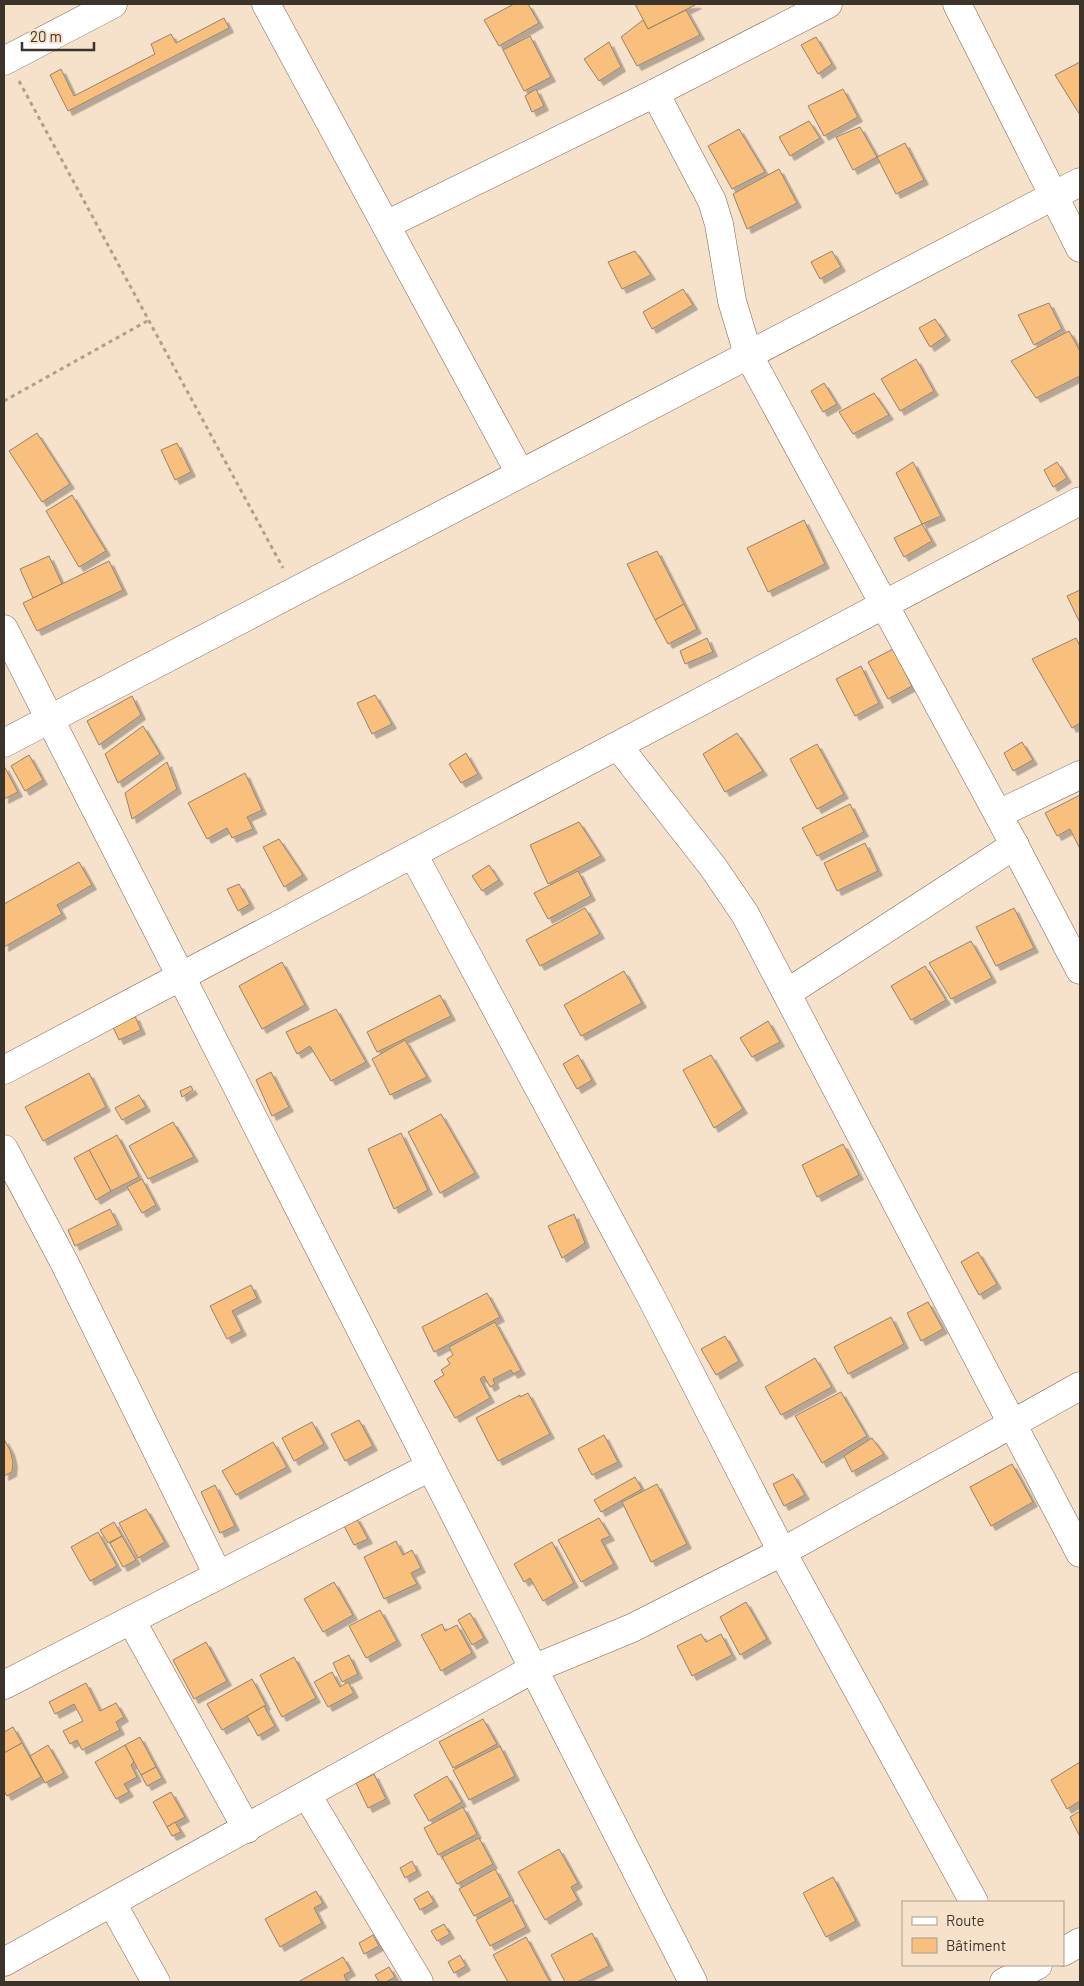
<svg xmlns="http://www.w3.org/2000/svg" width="1084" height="1986" viewBox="0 0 1084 1986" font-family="Barlow,sans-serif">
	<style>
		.building { fill: #f8bf7d; stroke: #95826e; filter: url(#shadow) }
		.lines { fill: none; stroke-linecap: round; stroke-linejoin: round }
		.minor-casing { stroke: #796753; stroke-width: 29 }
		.primary-casing { stroke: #796753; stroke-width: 29 }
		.path { stroke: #af9f8e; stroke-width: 3; stroke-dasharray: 4 4; stroke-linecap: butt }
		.minor { stroke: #fff; stroke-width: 28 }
		.primary { stroke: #fff; stroke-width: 28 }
	</style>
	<defs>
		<filter id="shadow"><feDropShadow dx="4.5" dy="4.5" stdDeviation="0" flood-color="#0004"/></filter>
	</defs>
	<rect width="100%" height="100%" fill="#f6e1cb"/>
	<!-- building -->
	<g class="building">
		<polygon points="514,4 528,4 539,23 499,46 484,20"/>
		<polygon points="635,4 697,4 648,29"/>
		<polygon points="686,10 700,35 637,66 621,37 643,20 648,29"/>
		<polygon points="224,18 229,28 68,111 50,75 61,69 74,96 155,54 151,44 171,34 176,43"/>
		<polygon points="530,36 551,77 524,91 503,50"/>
		<polygon points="816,37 832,64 818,74 801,45"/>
		<polygon points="609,42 621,67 599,81 584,59"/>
		<polygon points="1080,62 1080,115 1055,75"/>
		<polygon points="536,89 544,106 532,112 525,96"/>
		<polygon points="843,89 858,117 824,136 808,106"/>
		<polygon points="809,121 820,138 790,156 779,137"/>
		<polygon points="860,127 877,157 853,170 836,137"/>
		<polygon points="739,129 765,172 732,189 708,146"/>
		<polygon points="905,143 924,180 896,194 877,157"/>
		<polygon points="779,169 797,203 747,229 733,194"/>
		<polygon points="635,251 651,275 622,289 608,262"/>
		<polygon points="832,251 841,267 820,279 811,262"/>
		<polygon points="683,289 693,305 652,329 643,312"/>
		<polygon points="1049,303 1062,329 1034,345 1018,315"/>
		<polygon points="935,319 946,336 930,347 919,328"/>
		<polygon points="1069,331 1080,351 1080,376 1036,398 1011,361"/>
		<polygon points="916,359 934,391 900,411 881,379"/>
		<polygon points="824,383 837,404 823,412 811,391"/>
		<polygon points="874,393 889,415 853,434 839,412"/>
		<polygon points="37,433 70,484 42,502 9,451"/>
		<polygon points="177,443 191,472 175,480 161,450"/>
		<polygon points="913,462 941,516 922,524 896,473"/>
		<polygon points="1057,462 1067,478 1053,487 1044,470"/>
		<polygon points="72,495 106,551 79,567 46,511"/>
		<polygon points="804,520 825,564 768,592 747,548"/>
		<polygon points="922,524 932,541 904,557 894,538"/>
		<polygon points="657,551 684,604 655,620 627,564"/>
		<polygon points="49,556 62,584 33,598 20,569"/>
		<polygon points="109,561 123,590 37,631 23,603"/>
		<polygon points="1080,590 1080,623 1067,596"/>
		<polygon points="684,604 697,629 668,644 655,620"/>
		<polygon points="707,638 713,652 685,664 680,651"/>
		<polygon points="1076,638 1080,646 1080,723 1072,728 1032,659"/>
		<polygon points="893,649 912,686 888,699 868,662"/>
		<polygon points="861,666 879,703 855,716 836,679"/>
		<polygon points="375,695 392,724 372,734 357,703"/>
		<polygon points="132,696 141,715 99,745 87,721"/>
		<polygon points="143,726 160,754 118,783 105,754"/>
		<polygon points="737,733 763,771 725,792 703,754"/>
		<polygon points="1022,742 1033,760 1013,771 1004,753"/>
		<polygon points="817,744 844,794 817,809 790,759"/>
		<polygon points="466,753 478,774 461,783 449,764"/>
		<polygon points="29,755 43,780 25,791 11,766"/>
		<polygon points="167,762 177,789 132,819 125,793"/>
		<polygon points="4,766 18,792 4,799"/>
		<polygon points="245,773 262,810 247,817 253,829 232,838 227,828 207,839 188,803"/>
		<polygon points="1080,795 1080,849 1070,829 1057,836 1045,813"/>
		<polygon points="850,804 864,832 817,856 802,828"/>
		<polygon points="579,822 601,856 548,884 530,845"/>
		<polygon points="279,839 303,875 284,887 263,847"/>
		<polygon points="865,843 878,871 837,891 824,863"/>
		<polygon points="79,862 92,885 57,905 62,914 4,947 4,904"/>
		<polygon points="489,865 499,880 482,891 472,876"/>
		<polygon points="578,871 591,896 548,919 534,893"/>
		<polygon points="239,884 250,904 238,911 227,889"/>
		<polygon points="585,908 600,934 540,966 526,940"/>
		<polygon points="1014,908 1034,948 996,966 976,927"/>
		<polygon points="971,941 992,978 951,999 929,963"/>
		<polygon points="282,962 305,1005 262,1029 239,986"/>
		<polygon points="925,966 946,1000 911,1020 891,986"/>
		<polygon points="624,971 642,1003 581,1036 564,1005"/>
		<polygon points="440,995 451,1016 377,1052 367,1032"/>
		<polygon points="336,1009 366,1062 331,1081 310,1046 297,1054 286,1032"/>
		<polygon points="135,1016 141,1030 119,1040 113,1027"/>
		<polygon points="768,1021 780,1042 752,1057 740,1038"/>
		<polygon points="405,1040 427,1077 390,1095 372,1059"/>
		<polygon points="578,1055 592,1080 577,1089 563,1064"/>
		<polygon points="711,1055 743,1109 714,1128 683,1070"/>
		<polygon points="271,1072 289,1107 272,1116 256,1080"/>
		<polygon points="89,1073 106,1107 43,1141 25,1107"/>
		<polygon points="191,1086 193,1090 182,1097 180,1091"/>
		<polygon points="139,1095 146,1107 122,1120 115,1108"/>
		<polygon points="441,1114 475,1173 440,1193 408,1132"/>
		<polygon points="173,1122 194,1157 148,1179 129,1146"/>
		<polygon points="401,1133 428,1190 394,1209 368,1149"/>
		<polygon points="117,1135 139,1177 111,1191 89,1150"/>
		<polygon points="843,1144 859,1175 817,1197 802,1165"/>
		<polygon points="89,1150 111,1191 96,1200 74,1158"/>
		<polygon points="142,1179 156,1205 142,1213 127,1187"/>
		<polygon points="110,1209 118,1225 75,1246 68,1230"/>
		<polygon points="574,1214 585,1243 562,1258 548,1226"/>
		<polygon points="978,1252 997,1284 979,1295 961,1262"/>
		<polygon points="251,1285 257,1298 232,1311 242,1331 227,1339 210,1306"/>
		<polygon points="487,1293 500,1317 434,1352 422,1327"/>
		<polygon points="928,1302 943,1329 921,1341 907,1313"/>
		<polygon points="891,1317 904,1344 848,1374 834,1347"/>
		<polygon points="495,1322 521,1370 513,1374 511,1370 493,1379 495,1384 490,1387 484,1376 480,1379 490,1398 455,1418 434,1381 444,1375 441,1370 450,1364 447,1359 453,1355 449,1347"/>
		<polygon points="725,1336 739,1361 716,1375 701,1349"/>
		<polygon points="815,1358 832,1387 781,1415 765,1387"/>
		<polygon points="841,1392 867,1436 822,1463 795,1416"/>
		<polygon points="528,1393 550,1434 498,1461 476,1418 520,1395 520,1397"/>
		<polygon points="359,1420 373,1446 345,1461 331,1434"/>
		<polygon points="312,1422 324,1444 294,1461 282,1438"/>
		<polygon points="604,1435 618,1462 592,1475 578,1449"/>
		<polygon points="872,1438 884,1454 852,1472 844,1456"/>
		<polygon points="4,1439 10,1450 13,1462 12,1472 4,1476"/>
		<polygon points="273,1442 287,1467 236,1495 222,1471"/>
		<polygon points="1012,1464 1033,1502 991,1526 970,1487"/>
		<polygon points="793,1474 805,1495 784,1506 773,1484"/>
		<polygon points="635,1477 642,1489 601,1512 594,1500"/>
		<polygon points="657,1484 687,1544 651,1562 622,1502"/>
		<polygon points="215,1485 235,1526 220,1533 201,1492"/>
		<polygon points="146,1509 165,1542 138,1558 119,1523"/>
		<polygon points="356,1517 368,1539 354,1545 343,1524"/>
		<polygon points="599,1518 610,1536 601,1540 614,1564 581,1582 558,1540"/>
		<polygon points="114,1522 122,1536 108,1543 100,1530"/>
		<polygon points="98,1532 117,1566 90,1581 71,1547"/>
		<polygon points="122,1536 136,1560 123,1567 110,1543"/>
		<polygon points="396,1541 403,1555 412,1550 421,1568 411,1573 417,1584 384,1599 364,1557"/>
		<polygon points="552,1542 574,1583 543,1601 530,1578 524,1582 514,1564"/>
		<polygon points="334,1582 353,1615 323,1632 304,1599"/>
		<polygon points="746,1602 767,1639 740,1655 720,1617"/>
		<polygon points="380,1610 397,1641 366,1658 349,1626"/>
		<polygon points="470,1613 484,1638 472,1645 458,1620"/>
		<polygon points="442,1624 445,1631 457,1625 472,1653 441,1671 421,1635"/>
		<polygon points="701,1634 706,1642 721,1634 732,1655 692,1676 677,1646"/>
		<polygon points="206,1642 227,1681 194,1699 173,1660"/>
		<polygon points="349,1655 358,1674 342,1682 333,1663"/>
		<polygon points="294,1657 316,1698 282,1717 260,1675"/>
		<polygon points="332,1672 340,1687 348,1682 354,1693 328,1707 314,1682"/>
		<polygon points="252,1679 266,1705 222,1730 207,1704"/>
		<polygon points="86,1683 100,1711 116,1703 124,1717 116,1722 120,1730 82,1750 77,1740 70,1744 63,1731 83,1721 74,1704 55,1714 49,1702"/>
		<polygon points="264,1706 275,1726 258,1736 247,1716"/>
		<polygon points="483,1719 497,1744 453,1768 439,1742"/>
		<polygon points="13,1727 22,1743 4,1753 4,1732"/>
		<polygon points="140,1737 156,1767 141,1775 125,1745"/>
		<polygon points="22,1743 41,1777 7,1796 4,1791 4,1753"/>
		<polygon points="48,1745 64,1773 45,1783 30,1756"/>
		<polygon points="125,1745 134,1762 131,1765 137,1777 124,1784 129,1792 116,1799 95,1762"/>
		<polygon points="500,1746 515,1776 469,1800 453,1770"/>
		<polygon points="1080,1762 1080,1801 1067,1809 1051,1780"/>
		<polygon points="156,1767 162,1778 147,1786 141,1775"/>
		<polygon points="374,1774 386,1799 368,1808 356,1783"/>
		<polygon points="447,1776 462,1802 429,1821 414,1795"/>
		<polygon points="171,1792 185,1817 167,1827 153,1802"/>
		<polygon points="463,1807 477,1834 438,1855 424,1828"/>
		<polygon points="1080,1811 1080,1837 1070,1817"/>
		<polygon points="175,1822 181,1832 172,1836 167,1827"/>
		<polygon points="479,1838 493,1864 457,1884 442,1857"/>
		<polygon points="559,1849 578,1883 571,1887 578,1900 545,1920 518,1872"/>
		<polygon points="412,1861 417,1871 405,1878 400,1868"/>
		<polygon points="495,1869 510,1897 474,1916 459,1889"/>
		<polygon points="833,1877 856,1921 826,1937 803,1893"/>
		<polygon points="316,1891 323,1903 314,1908 322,1923 280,1947 265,1919"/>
		<polygon points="428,1891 434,1902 420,1910 414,1899"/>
		<polygon points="512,1900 526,1927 490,1946 476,1920"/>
		<polygon points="444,1924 450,1934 437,1941 431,1931"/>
		<polygon points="592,1933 609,1966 577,1982 565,1982 551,1955"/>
		<polygon points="373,1935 379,1946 364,1954 359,1943"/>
		<polygon points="526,1937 550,1982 508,1982 493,1955"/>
		<polygon points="460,1955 466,1966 454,1973 448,1962"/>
		<polygon points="343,1957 351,1971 344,1975 347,1982 298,1982"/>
		<polygon points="389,1967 395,1977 386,1982 379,1982 375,1975"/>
	</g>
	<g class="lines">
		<!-- minor casing -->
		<g class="minor-casing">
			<g id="minor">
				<polyline points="266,4 520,473"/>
				<polyline points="957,4 1080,248"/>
				<polyline points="655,93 712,201 719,224 732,301 748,354 998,814 1080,970"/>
				<polyline points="386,225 655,93 828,4"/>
				<polyline points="4,629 693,1982"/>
				<polyline points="4,743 1080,182"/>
				<polyline points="618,746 713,867 745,914 1080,1553"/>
				<polyline points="998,814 1080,775"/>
				<polyline points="413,854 651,1297 782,1552 974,1902"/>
				<polyline points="787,993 1015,845"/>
				<polyline points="4,1070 1080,501"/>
				<polyline points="4,1149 64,1262 218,1575"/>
				<polyline points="131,1620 247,1829"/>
				<polyline points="4,1685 430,1467"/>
				<polyline points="307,1795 419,1982"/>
				<polyline points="112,1903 156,1982"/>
				<polyline points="1063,1952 1080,1942"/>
				<polyline points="4,1962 533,1669 632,1628 782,1552 1080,1386"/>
				<polyline points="1004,1982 1038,1965"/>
			</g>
		</g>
		<!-- primary casing -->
		<g class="primary-casing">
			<polyline id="primary" points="4,61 113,4"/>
		</g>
		<!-- path -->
		<g class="path">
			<polyline points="19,81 283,568"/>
			<polyline points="4,401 149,320"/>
		</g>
		<!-- minor -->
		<use href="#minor" class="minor"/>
		<!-- primary -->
		<use href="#primary" class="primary"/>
	</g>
	<!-- border -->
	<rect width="1084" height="1986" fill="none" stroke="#3c342b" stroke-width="10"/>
	<!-- legend -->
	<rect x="902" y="1901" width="162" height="65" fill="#f6e1cb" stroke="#ac9c8b"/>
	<rect x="912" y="1917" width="25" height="8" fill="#ffffff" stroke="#ac9c8b"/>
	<text x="946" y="1926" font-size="15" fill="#3c342b">Route</text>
	<rect x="912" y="1938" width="25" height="15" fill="#f8bf7d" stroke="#ac9c8b"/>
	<text x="946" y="1951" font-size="15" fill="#3c342b">Bâtiment</text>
	<!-- scale -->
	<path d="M22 42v8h72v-8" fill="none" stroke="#3c342b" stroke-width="2.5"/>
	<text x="30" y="42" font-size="15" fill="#3c342b" stroke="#f6e1cb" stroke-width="4" paint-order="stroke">20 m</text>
</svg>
